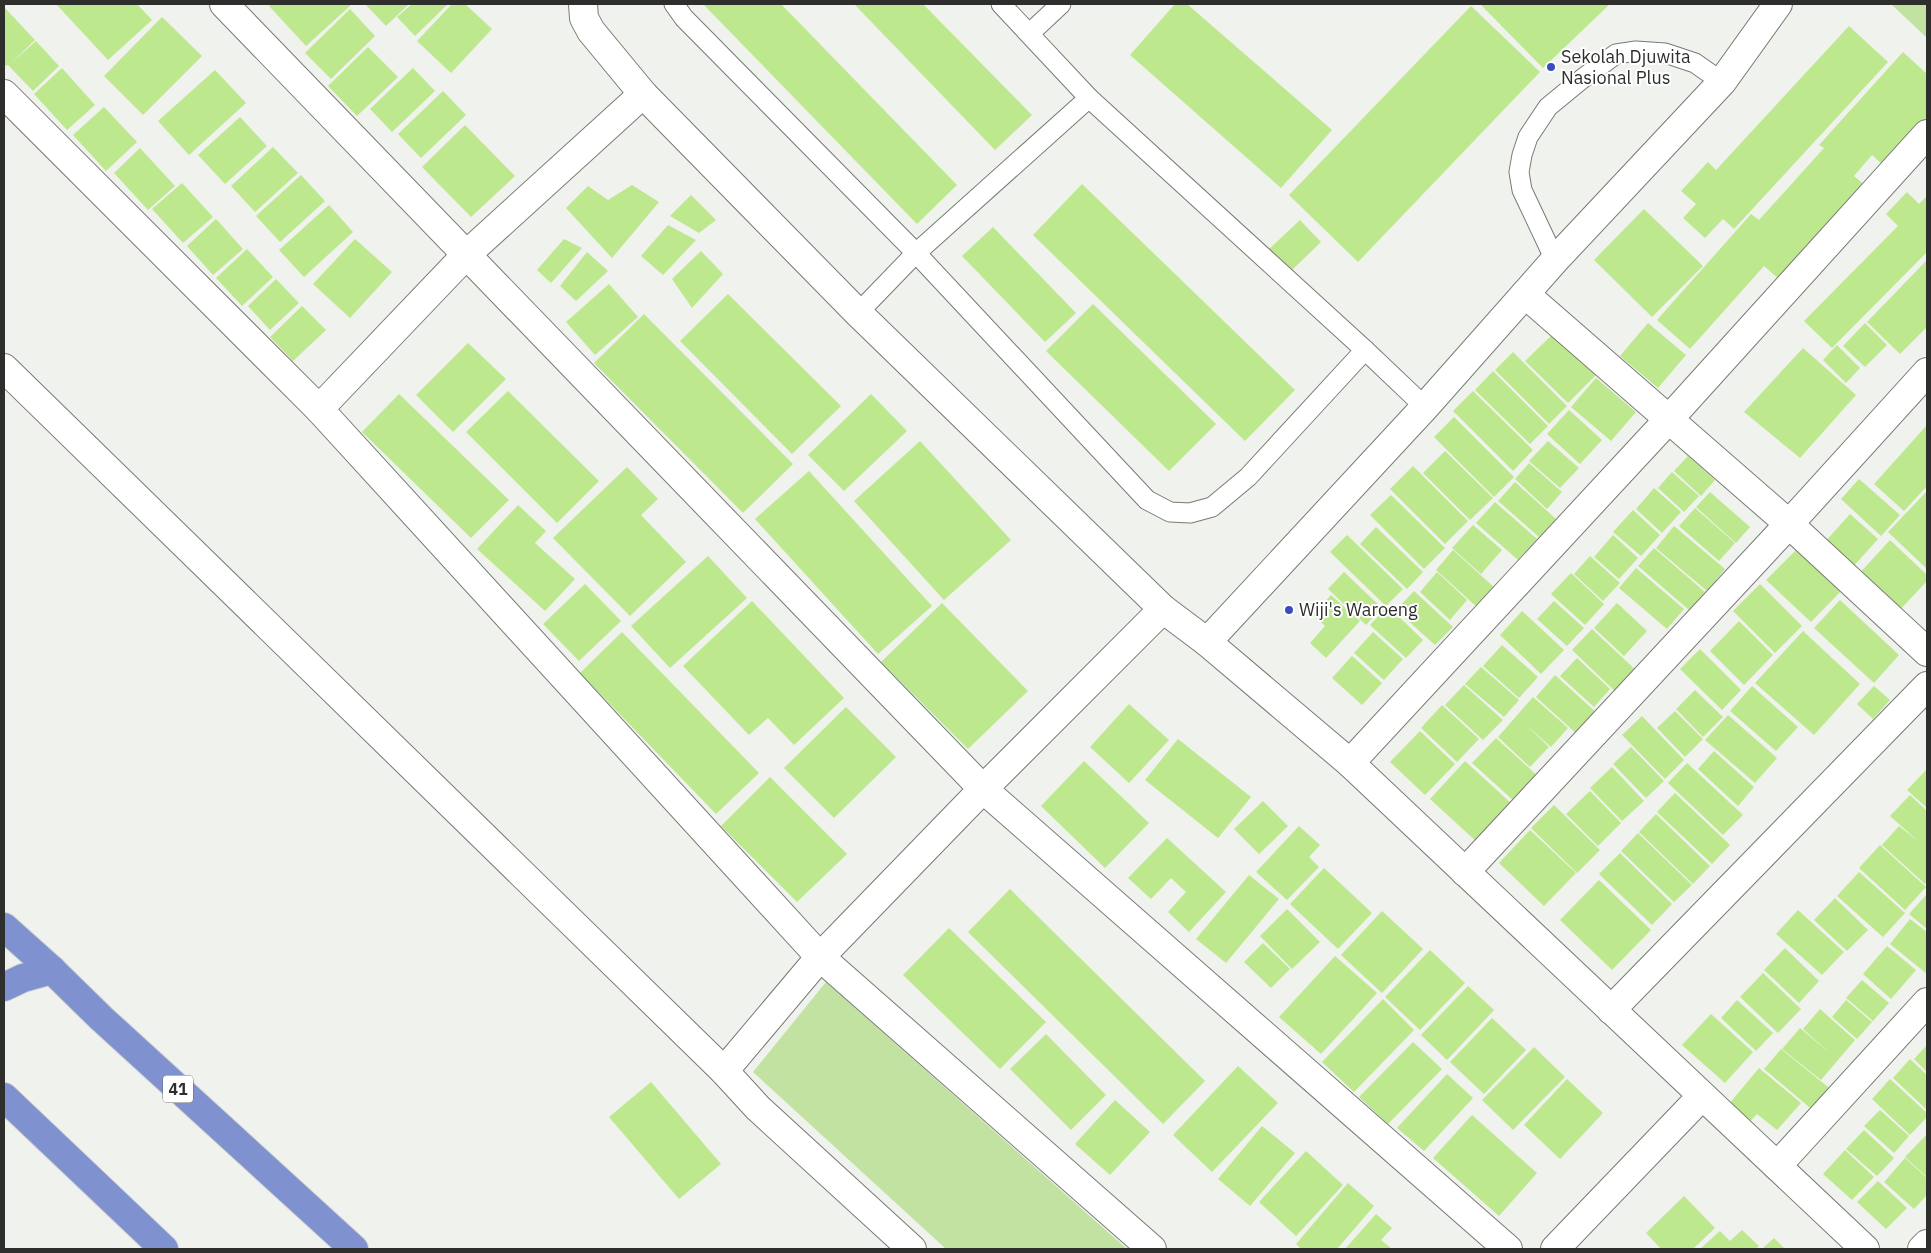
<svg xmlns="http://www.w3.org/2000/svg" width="1931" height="1253" viewBox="0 0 1931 1253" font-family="'IBM Plex Sans',sans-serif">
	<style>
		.green { fill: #c2e2a2 }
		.building { fill: #bde88d }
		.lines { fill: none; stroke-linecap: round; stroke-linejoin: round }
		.lane-casing { stroke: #787a75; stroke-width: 21 }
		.street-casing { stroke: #787a75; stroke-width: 30 }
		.secondary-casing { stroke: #787a75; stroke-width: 30 }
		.highway-casing { stroke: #d1d1d1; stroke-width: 30 }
		.lane { stroke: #fff; stroke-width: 19 }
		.street { stroke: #fff; stroke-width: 28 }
		.secondary { stroke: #fff; stroke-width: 28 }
		.highway { stroke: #7f91cf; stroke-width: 28 }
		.poi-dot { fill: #3b4cbf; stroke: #fff; stroke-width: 2 }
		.labels { text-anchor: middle; stroke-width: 4; stroke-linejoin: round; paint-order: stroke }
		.shield { fill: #fff; stroke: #6d6d6c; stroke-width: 1 }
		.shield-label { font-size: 16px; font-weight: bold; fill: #2e2f2d }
		.poi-label { font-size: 18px; fill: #2e2f2d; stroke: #fff; text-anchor: start }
	</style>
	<rect width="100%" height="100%" fill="#f0f3ed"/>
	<!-- green -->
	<g class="green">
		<polygon points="1891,4 1927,4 1927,38"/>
		<polygon points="826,982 1127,1249 946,1249 753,1072"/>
	</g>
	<!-- building -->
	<g class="building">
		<polygon points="56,4 137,4 152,20 108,60"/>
		<polygon points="271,4 350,4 351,5 306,46 269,6"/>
		<polygon points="368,4 409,4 386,26 366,5"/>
		<polygon points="412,4 448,4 415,36 397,17"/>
		<polygon points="452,4 465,4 492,29 451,73 417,41"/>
		<polygon points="703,4 781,4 957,185 917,224"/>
		<polygon points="854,4 923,4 1032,115 995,150"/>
		<polygon points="1175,4 1187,4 1332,130 1281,188 1130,55"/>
		<polygon points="1480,4 1610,4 1543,68"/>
		<polygon points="1471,6 1540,72 1358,262 1289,195"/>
		<polygon points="4,7 35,40 10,64 36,41 59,66 33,91 8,65 6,66 4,64"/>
		<polygon points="350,9 375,36 331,79 305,53"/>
		<polygon points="162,17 202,56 143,115 104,76"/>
		<polygon points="1849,26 1888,62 1734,229 1723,219 1705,238 1683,218 1696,204 1681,191 1708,162 1716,170"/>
		<polygon points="368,47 398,77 357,116 328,86"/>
		<polygon points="1903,52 1927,74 1927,120 1885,167 1872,155 1854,176 1865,185 1780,280 1764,266 1690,349 1657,320 1751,214 1759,220 1824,148 1819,145"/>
		<polygon points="62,68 95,105 67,130 34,94"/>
		<polygon points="413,68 435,91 392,132 370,109"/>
		<polygon points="215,70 246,103 189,155 158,121"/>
		<polygon points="443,91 466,115 421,158 398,134"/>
		<polygon points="104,107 137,142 106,171 73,135"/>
		<polygon points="240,117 267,146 225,184 198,155"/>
		<polygon points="465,125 515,176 471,217 422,167"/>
		<polygon points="273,147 298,173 255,212 231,186"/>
		<polygon points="140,148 175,186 148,210 114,173"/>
		<polygon points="301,175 325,201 280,242 256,216"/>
		<polygon points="182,183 213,217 183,243 152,209"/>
		<polygon points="1082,184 1295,390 1245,441 1033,235"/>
		<polygon points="632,185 659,202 612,258 566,208 588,186 608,200"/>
		<polygon points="1907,192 1919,204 1927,196 1927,252 1832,348 1804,321 1898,226 1886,214"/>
		<polygon points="691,195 716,220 699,233 670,216"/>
		<polygon points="329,205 353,232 304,277 279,250"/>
		<polygon points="1644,209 1703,266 1652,317 1594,260"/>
		<polygon points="216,219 243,249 213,275 187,246"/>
		<polygon points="1300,220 1321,242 1290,272 1268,250"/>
		<polygon points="668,225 696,240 663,275 641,256"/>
		<polygon points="993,227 1076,313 1045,342 962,256"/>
		<polygon points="355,239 392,272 350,318 313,284"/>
		<polygon points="564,239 582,248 551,283 537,270"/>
		<polygon points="247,249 273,277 242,306 216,278"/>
		<polygon points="701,251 723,274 692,308 672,279"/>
		<polygon points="587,252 608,271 576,301 560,286"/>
		<polygon points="1927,260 1927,327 1900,354 1867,322"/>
		<polygon points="276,279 299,303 270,330 248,306"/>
		<polygon points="609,284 638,317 595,355 566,322"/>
		<polygon points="728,294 841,406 792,454 680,341"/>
		<polygon points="1093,304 1216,424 1169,471 1046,351"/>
		<polygon points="302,306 326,330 293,361 270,337"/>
		<polygon points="644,314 793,464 743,513 594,363"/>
		<polygon points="1648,323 1686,355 1658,388 1620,356"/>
		<polygon points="1865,323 1887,345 1865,367 1843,346"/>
		<polygon points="1553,334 1596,375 1568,403 1525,361"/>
		<polygon points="468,343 506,379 453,432 416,395"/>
		<polygon points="1837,345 1860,368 1846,383 1823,360"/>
		<polygon points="1803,348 1856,395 1800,458 1744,412"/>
		<polygon points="1513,352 1567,406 1549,424 1495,370"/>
		<polygon points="1493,371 1548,426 1530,444 1475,390"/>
		<polygon points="1596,378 1636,412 1611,441 1571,407"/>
		<polygon points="508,391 599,481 557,523 466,432"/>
		<polygon points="1473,391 1533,450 1513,471 1453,411"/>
		<polygon points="399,394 509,500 471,538 362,432"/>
		<polygon points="871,394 907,431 844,491 808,455"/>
		<polygon points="1569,410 1602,440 1580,464 1547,434"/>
		<polygon points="1454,417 1514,477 1494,497 1434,437"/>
		<polygon points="1927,425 1927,486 1904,511 1874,484"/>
		<polygon points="920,441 1011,540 944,600 854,501"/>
		<polygon points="1548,441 1579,468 1560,488 1529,461"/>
		<polygon points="1445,451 1493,498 1470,520 1423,473"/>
		<polygon points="1688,456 1715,480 1701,496 1674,471"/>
		<polygon points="1529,463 1562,492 1547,509 1515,479"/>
		<polygon points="1413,466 1468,521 1445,544 1390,489"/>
		<polygon points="627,467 658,499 641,515 686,562 630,616 553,538"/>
		<polygon points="809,471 932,606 878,654 755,519"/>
		<polygon points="1672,472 1699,496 1684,512 1658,488"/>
		<polygon points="1859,479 1900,515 1881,536 1841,499"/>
		<polygon points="1515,482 1556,519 1539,537 1498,501"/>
		<polygon points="1654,488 1681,512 1662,533 1636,509"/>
		<polygon points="1927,491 1927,569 1888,532"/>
		<polygon points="1710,492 1750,527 1736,543 1696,507"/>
		<polygon points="1391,495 1445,548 1424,569 1370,515"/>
		<polygon points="1495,502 1537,539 1518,560 1476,523"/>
		<polygon points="518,505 546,531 535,543 575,579 545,611 477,549"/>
		<polygon points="1695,508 1735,543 1719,561 1679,526"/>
		<polygon points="1633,510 1660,535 1641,556 1613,532"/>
		<polygon points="1850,514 1878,539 1852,568 1824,543"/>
		<polygon points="1473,525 1502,550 1481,574 1452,548"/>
		<polygon points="1674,526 1725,569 1707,591 1656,548"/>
		<polygon points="1376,527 1423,572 1407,589 1360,544"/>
		<polygon points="1347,535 1403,589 1386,606 1330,552"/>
		<polygon points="1613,535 1638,558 1619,579 1594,557"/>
		<polygon points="1890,540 1927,575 1927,581 1896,614 1856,577"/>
		<polygon points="1800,546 1844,588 1811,622 1766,580"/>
		<polygon points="1654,548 1705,592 1689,610 1638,566"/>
		<polygon points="1453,550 1496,589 1478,608 1436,570"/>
		<polygon points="708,556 747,598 670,668 631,626"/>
		<polygon points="1590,556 1620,583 1603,601 1574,574"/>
		<polygon points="1636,568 1684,609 1667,629 1619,588"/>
		<polygon points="1344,572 1382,608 1366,625 1328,589"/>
		<polygon points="1437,572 1467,600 1450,620 1420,592"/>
		<polygon points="1571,573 1604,604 1585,625 1551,594"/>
		<polygon points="585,584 621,621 579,661 543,624"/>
		<polygon points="1760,584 1802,626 1775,653 1733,611"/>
		<polygon points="1414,591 1453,627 1435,645 1396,610"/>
		<polygon points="1331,595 1360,621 1326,658 1310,643 1325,626 1313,615"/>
		<polygon points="1840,600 1899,655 1874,683 1814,628"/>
		<polygon points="752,601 844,698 794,745 768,718 749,735 683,666"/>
		<polygon points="1554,601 1584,628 1567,646 1537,619"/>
		<polygon points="942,603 1028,691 968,749 881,662"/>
		<polygon points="1617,603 1647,631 1624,656 1594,628"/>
		<polygon points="1388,606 1423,640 1406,658 1370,625"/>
		<polygon points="1522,611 1564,650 1541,674 1500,635"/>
		<polygon points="1739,621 1773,655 1744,685 1710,651"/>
		<polygon points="1592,629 1641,675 1621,697 1572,650"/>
		<polygon points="1803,631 1860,684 1814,735 1755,683"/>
		<polygon points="622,632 759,773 716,814 580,673"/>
		<polygon points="1373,632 1403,659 1384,680 1354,653"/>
		<polygon points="1502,645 1538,677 1519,698 1483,666"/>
		<polygon points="1700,649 1741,690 1722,710 1680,669"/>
		<polygon points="1352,656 1382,683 1362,705 1332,678"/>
		<polygon points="1577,658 1610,689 1594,707 1560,676"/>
		<polygon points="1481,667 1519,700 1504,717 1465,684"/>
		<polygon points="1555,675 1599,715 1579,736 1536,697"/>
		<polygon points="1464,685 1503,720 1483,740 1445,705"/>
		<polygon points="1752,686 1798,727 1776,751 1730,711"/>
		<polygon points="1874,686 1890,700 1873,719 1857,704"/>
		<polygon points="1695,690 1723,717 1703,737 1676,709"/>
		<polygon points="1533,697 1568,728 1551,747 1524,723 1549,747 1530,767 1498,737"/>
		<polygon points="1129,704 1169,740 1129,783 1090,747"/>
		<polygon points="1442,705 1479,739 1457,762 1421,728"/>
		<polygon points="846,707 896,757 834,818 784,768"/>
		<polygon points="1675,711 1703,739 1685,757 1657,728"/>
		<polygon points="1728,715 1777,758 1755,783 1705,740"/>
		<polygon points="1642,716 1684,760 1665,779 1622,735"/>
		<polygon points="1420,731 1455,764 1425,795 1390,762"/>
		<polygon points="1496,738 1539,777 1515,802 1472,763"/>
		<polygon points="1178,739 1251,797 1218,838 1145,780"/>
		<polygon points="1631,747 1664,781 1646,798 1613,764"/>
		<polygon points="1714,751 1754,787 1738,806 1698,769"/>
		<polygon points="1084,761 1149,823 1105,868 1041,806"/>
		<polygon points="1465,761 1513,805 1478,843 1430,799"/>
		<polygon points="1687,763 1743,815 1723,835 1668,783"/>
		<polygon points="1612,767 1644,801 1622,821 1590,788"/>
		<polygon points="1926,770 1927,771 1927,808 1907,790"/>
		<polygon points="770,777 847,854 797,902 721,826"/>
		<polygon points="1590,791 1621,823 1598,846 1566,814"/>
		<polygon points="1675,793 1730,845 1712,864 1657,812"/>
		<polygon points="1910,795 1927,811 1927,881 1925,884 1882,845 1899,826 1919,842 1890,816"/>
		<polygon points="1263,801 1288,826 1259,854 1234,829"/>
		<polygon points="1554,805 1600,850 1577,873 1531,828"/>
		<polygon points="1656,814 1710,866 1693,884 1639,832"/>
		<polygon points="1299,826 1320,845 1309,857 1319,867 1287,900 1256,872"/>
		<polygon points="1530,830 1576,873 1544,906 1499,863"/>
		<polygon points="1638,833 1692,885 1674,902 1621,851"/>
		<polygon points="1167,838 1226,892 1189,932 1168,912 1186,892 1171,878 1151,899 1128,878"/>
		<polygon points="1880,845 1926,887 1905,910 1859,868"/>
		<polygon points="1620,853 1672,904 1652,925 1599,874"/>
		<polygon points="1324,868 1372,913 1338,949 1290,904"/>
		<polygon points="1859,872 1905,913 1883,937 1837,896"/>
		<polygon points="1249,875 1279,899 1226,963 1196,939"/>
		<polygon points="1599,880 1651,930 1612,970 1560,920"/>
		<polygon points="1010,889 1205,1081 1163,1124 968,932"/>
		<polygon points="1926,895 1927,896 1927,929 1909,914"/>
		<polygon points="1835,898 1868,930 1847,951 1814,920"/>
		<polygon points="1287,909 1320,942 1292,969 1260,936"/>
		<polygon points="1798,910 1844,952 1822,975 1776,934"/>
		<polygon points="1382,911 1423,949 1382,993 1341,955"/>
		<polygon points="1910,919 1927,932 1927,974 1890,944"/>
		<polygon points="949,928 1046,1022 1000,1069 903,975"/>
		<polygon points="1263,943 1290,969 1271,988 1244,962"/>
		<polygon points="1887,946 1916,970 1891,999 1863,974"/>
		<polygon points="1785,948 1819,981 1799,1003 1764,970"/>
		<polygon points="1430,950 1465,983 1420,1030 1385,997"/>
		<polygon points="1335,956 1377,993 1321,1054 1279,1017"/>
		<polygon points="1763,973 1801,1009 1778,1033 1740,997"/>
		<polygon points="1862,980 1889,1003 1873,1021 1846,998"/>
		<polygon points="1468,986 1494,1010 1447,1060 1421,1035"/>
		<polygon points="1383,999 1414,1030 1354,1092 1322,1062"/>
		<polygon points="1737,1000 1773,1033 1756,1051 1721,1018"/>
		<polygon points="1846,1000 1872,1022 1857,1039 1832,1017"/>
		<polygon points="1820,1009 1855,1040 1821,1080 1782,1049 1800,1028 1831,1054 1803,1029"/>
		<polygon points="1711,1014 1753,1052 1725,1083 1682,1045"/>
		<polygon points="1492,1018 1526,1050 1484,1094 1450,1062"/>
		<polygon points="1046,1034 1106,1095 1071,1130 1010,1069"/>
		<polygon points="1413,1042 1442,1069 1388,1124 1359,1097"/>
		<polygon points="1927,1045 1927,1072 1914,1059"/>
		<polygon points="1534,1047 1565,1077 1513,1130 1482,1100"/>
		<polygon points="1781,1049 1833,1091 1815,1112 1764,1069"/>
		<polygon points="1910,1059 1927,1075 1927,1110 1893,1078"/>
		<polygon points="1238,1066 1278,1103 1212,1172 1173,1135"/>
		<polygon points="1759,1068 1801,1103 1777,1130 1757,1114 1745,1127 1724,1110"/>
		<polygon points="1447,1074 1473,1098 1424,1151 1397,1128"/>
		<polygon points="1567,1079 1603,1113 1560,1159 1524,1125"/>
		<polygon points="1890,1079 1927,1113 1927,1117 1910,1135 1872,1099"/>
		<polygon points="651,1082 721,1164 679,1199 609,1117"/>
		<polygon points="1115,1100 1150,1132 1110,1175 1075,1144"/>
		<polygon points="1880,1110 1909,1136 1894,1153 1864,1126"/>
		<polygon points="1472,1115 1537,1173 1499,1216 1433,1158"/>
		<polygon points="1262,1126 1295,1153 1250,1206 1218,1179"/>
		<polygon points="1864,1130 1894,1158 1877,1176 1846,1149"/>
		<polygon points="1926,1135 1927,1136 1927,1177 1905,1157"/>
		<polygon points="1845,1150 1874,1177 1852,1200 1823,1174"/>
		<polygon points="1306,1151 1343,1185 1296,1236 1259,1202"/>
		<polygon points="1905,1158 1927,1178 1927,1195 1914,1209 1884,1182"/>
		<polygon points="1878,1181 1907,1208 1886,1229 1857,1202"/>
		<polygon points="1348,1183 1374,1206 1337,1249 1301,1249 1296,1244"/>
		<polygon points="1684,1196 1715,1228 1693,1249 1661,1249 1646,1233"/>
		<polygon points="1376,1214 1392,1228 1381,1240 1392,1249 1345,1249"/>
		<polygon points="1742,1230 1759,1246 1756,1249 1700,1249 1720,1231 1730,1241"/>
		<polygon points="1774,1238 1785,1249 1762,1249"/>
	</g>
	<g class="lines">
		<!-- lane casing -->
		<g class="lane-casing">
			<g id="lane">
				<polyline points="674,4 684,18 916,253 1147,500 1170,512 1190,513 1212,507 1248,477 1365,350"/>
				<polyline points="1001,4 1089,98 1365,350 1425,407"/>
				<polyline points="1030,33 1061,4"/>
				<polyline points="1555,260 1522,190 1519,172 1522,155 1528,137 1548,107 1582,79 1616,54 1636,51 1665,53 1695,63 1722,82"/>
				<polyline points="858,313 916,253 1089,98"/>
			</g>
		</g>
		<!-- street casing -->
		<g class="street-casing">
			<g id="street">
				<polyline points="224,4 983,789 1508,1249"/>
				<polyline points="583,4 584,18 591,31 643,94 858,313 1163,609 1207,642 1350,763 1865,1249"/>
				<polyline points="4,94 319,409 820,957 1152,1249"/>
				<polyline points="1525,294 1789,524 1927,652"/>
				<polyline points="319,409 467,254 643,94"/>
				<polyline points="1207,642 1425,407 1555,260 1722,82 1778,4"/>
				<polyline points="1350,763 1669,419 1927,134"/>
				<polyline points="1465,872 1789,524 1927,372"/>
				<polyline points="1611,1010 1927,686"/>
				<polyline points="724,1071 820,957 983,789 1163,609"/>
				<polyline points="1777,1166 1927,1002"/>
				<polyline points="1555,1249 1702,1096"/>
				<polyline points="1922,1249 1927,1244"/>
			</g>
		</g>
		<!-- secondary casing -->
		<g class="secondary-casing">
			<polyline id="secondary" points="4,368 724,1071 758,1108 912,1249"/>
		</g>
		<!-- highway casing -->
		<g class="highway-casing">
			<g id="highway">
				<polyline points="4,927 52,970 101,1018 354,1249"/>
				<polyline points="4,987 23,978 52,970"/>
				<polyline points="4,1097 164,1249"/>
			</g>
		</g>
		<!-- lane -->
		<use href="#lane" class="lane"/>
		<!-- street -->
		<use href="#street" class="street"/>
		<!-- secondary -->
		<use href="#secondary" class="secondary"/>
		<!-- highway -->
		<use href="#highway" class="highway"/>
	</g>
	<!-- markers -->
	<g class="poi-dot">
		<circle cx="1551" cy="67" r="5"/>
		<circle cx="1289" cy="610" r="5"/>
	</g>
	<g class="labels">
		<!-- shield labels -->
		<rect class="shield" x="163" y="1075.5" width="30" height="27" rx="4"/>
		<g class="shield-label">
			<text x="178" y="1095">41</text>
		</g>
		<!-- poi labels -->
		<g class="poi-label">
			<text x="1561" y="63">Sekolah Djuwita<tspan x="1561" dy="21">Nasional Plus</tspan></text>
			<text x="1299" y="616">Wiji's Waroeng</text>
		</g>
	</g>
	<!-- border -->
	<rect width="1931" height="1253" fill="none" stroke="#2e2f2d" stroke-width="10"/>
</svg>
